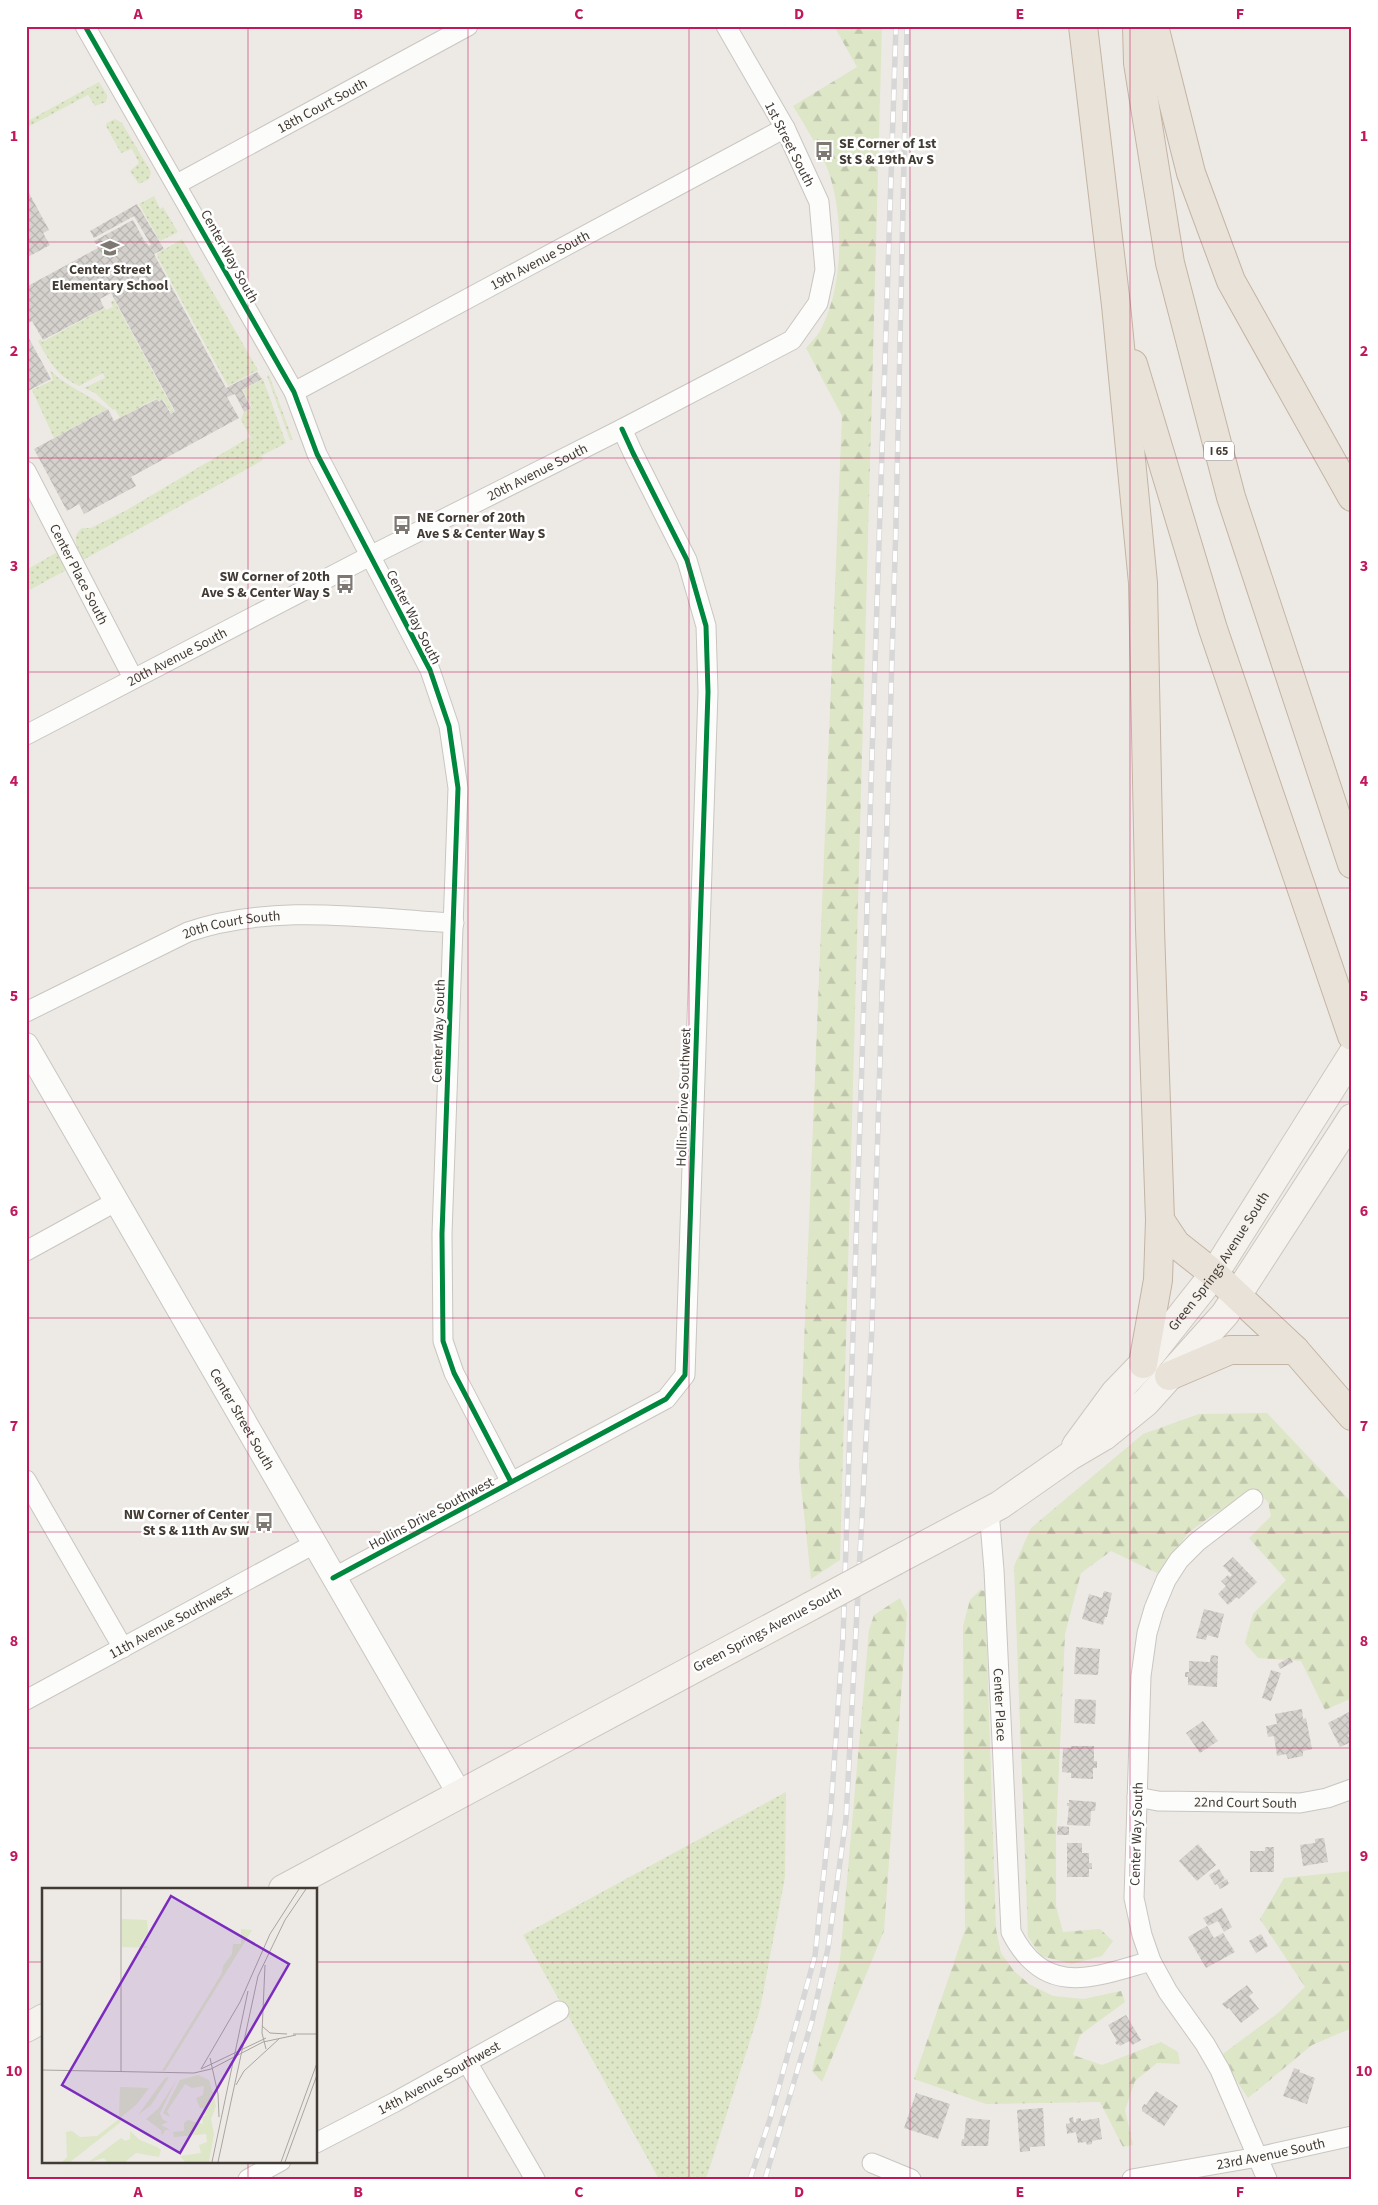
<svg xmlns="http://www.w3.org/2000/svg" width="1378" height="2205" viewBox="0 0 1378 2205" font-family="'Source Sans 3',sans-serif">
	<style>
		.grass { fill: url(#grass-dots) }
		.forest { fill: url(#forest-firs) }
		.building { fill: url(#building-cross-hatch) }
		.lines { fill: none; stroke-linecap: round; stroke-linejoin: round }
		.minor-casing { stroke: #c9c6c2; stroke-width: 21 }
		.tertiary-casing { stroke: #c9c6c2; stroke-width: 26 }
		.secondary-casing { stroke: #ccc6be; stroke-width: 30 }
		.motorway-casing { stroke: #c3b4a3; stroke-width: 30 }
		.minor { stroke: #fcfcfb; stroke-width: 19 }
		.tertiary { stroke: #fcfcfb; stroke-width: 24 }
		.secondary { stroke: #f5f2ed; stroke-width: 28 }
		.motorway { stroke: #e9e2d8; stroke-width: 28 }
		.rail-casing { stroke: #d8d7d7; stroke-width: 5.5 }
		.rail { stroke: #fff; stroke-width: 4; stroke-dasharray: 11; stroke-linecap: butt }
		.secondary-bridge-casing { stroke: #ccc6be; stroke-width: 30; stroke-linecap: butt }
		.secondary-bridge { stroke: #f5f2ed; stroke-width: 28 }
		.cycleway-casing { stroke: #fff; stroke-width: 8 }
		.cycleway { stroke: #00873e; stroke-width: 5 }
		.grid { fill: none; stroke: #c2185b; stroke-width: 1; stroke-opacity: 0.55 }
		.labels { text-anchor: middle; stroke-width: 5; stroke-linejoin: round; paint-order: stroke }
		.shield { fill: #fff; stroke: #7b7671; stroke-width: 1 }
		.shield-label { font-size: 12px; font-weight: bold; fill: #423b34 }
		.street-label { font-size: 14px; fill: #423b34; stroke: #fff }
		.poi-label { font-size: 14px; font-weight: bold; fill: #423b34; stroke: #fff; text-anchor: start }
		.inset-road { fill: none; stroke: #a9a49f; stroke-width: 1 }
		.view { fill: #7b2cbf; fill-opacity: 0.15; stroke: #7b2cbf; stroke-width: 2.5 }
		.inset-edge { fill: none; stroke: #423b34; stroke-width: 2.5 }
		.neatline { fill: none; stroke: #c2185b; stroke-width: 2 }
		.grid-label { font-size: 16px; text-anchor: middle; font-weight: bold; fill: #c2185b }
	</style>
	<defs>
		<pattern id="grass-dots" width="8" height="8" patternUnits="userSpaceOnUse" patternTransform="scale(1.25)"><rect width="8" height="8" fill="#dde6c7"/><path d="M2 2h.1M6 6h.1" fill="none" stroke="#bfc6ac" stroke-width="1.8" stroke-linecap="round"/></pattern>
		<pattern id="forest-firs" width="22" height="20" patternUnits="userSpaceOnUse" patternTransform="scale(1.25)"><rect width="22" height="20" fill="#dde6c7"/><path d="M5 1l3.5 6h-7zM16 11l3.5 6h-7z" fill="#bfc6ac"/></pattern>
		<pattern id="building-cross-hatch" width="8" height="8" patternUnits="userSpaceOnUse" patternTransform="scale(1.25)"><rect width="8" height="8" fill="#d5d1cd"/><path d="M0 0l8 8M0 8l8-8" fill="none" stroke="#b8b4b1"/></pattern>
	</defs>
	<rect width="100%" height="100%" fill="#edeae6"/>
	<!-- grass -->
	<g class="grass">
		<polygon points="99,82 107,95 106,102 95,106 88,95 26,128 26,122"/>
		<polygon points="115,119 122,123 151,172 149,179 139,184 130,171 139,163 132,149 121,153 106,126 107,123"/>
		<polygon points="154,196 160,209 163,207 178,232 160,241 139,204"/>
		<polygon points="182,239 258,370 228,386 158,258 157,254"/>
		<path d="M114 300 174 411 171 413 163 399 159 401 157 398 120 418 115 409 113 410 95 393 84 388 105 378 103 373 79 386C57 376 49 361 38 341L41 339 42 342 105 308 106 310 113 307 111 302Z"/>
		<path d="M50 370C66 387 89 394 107 409L54 438 32 390 53 380Z"/>
		<polygon points="269,375 293,440 290,440 267,376"/>
		<path d="M263 379 286 443 261 456 263 460 83 560C78 548 70 538 82 528H91L125 511 250 437 259 452 241 420 244 412 252 408 243 390Z"/>
		<polygon points="63,549 70,568 26,592 26,570"/>
		<polygon points="786,1792 785,1877 760,2009 706,2179 659,2179 523,1935"/>
	</g>
	<!-- forest -->
	<g class="forest">
		<path d="M834 26H882L840 1560 811 1579 799 1467 842 416 806 348C811 342 819 335 822 327 844 283 844 215 828 170 819 148 805 126 793 106L857 67Z"/>
		<polygon points="1267,1413 1352,1503 1352,1698 1325,1710 1301,1661 1258,1658 1245,1643 1253,1614 1286,1580 1249,1538 1271,1516 1268,1502 1255,1490 1211,1516 1188,1533 1159,1574 1111,1551 1081,1573 1065,1634 1056,1835 1056,1906 1063,1932 1100,1929 1113,1941 1102,1956 1072,1964 1041,1956 1028,1937 1014,1566 1031,1528 1143,1434 1199,1414"/>
		<polygon points="980,1590 985,1591 996,1929 1001,1953 1014,1971 1029,1984 1053,1996 1084,1999 1121,1991 1125,2002 1080,2035 1073,2055 1102,2065 1161,2042 1178,2052 1180,2064 1157,2063 1135,2081 1125,2110 1133,2145 1123,2147 1100,2102 986,2104 914,2079 965,1930 963,1626 970,1600"/>
		<polygon points="900,1598 907,1613 884,1931 822,2082 812,2071 840,1960 869,1630 874,1615"/>
		<polygon points="1352,1871 1352,2028 1312,2045 1248,2098 1220,2056 1278,2013 1305,1987 1260,1919 1284,1878"/>
	</g>
	<!-- building -->
	<g class="building">
		<polygon points="29,193 49,230 43,233 50,245 26,258 26,195"/>
		<polygon points="137,204 164,249 154,254 226,388 257,372 262,379 242,390 251,408 244,412 235,394 227,397 239,418 131,477 136,486 84,514 79,504 67,511 34,449 108,409 114,421 157,399 159,402 162,399 171,414 175,411 111,293 100,299 104,308 43,340 32,321 26,324 26,287 98,248 94,241 133,220 146,244 147,243 149,246 151,245 134,216 94,238 90,231"/>
		<polygon points="26,333 51,379 26,392"/>
		<polygon points="1233,1557 1257,1582 1239,1599 1237,1597 1228,1605 1218,1594 1226,1586 1221,1581 1228,1575 1230,1577 1232,1575 1223,1566"/>
		<polygon points="1104,1591 1112,1593 1107,1617 1105,1617 1103,1625 1082,1619 1089,1594 1102,1598"/>
		<polygon points="1204,1609 1224,1614 1218,1638 1207,1635 1206,1640 1196,1638"/>
		<polygon points="1076,1647 1100,1649 1098,1675 1074,1674"/>
		<polygon points="1211,1655 1218,1656 1217,1687 1188,1685 1188,1677 1185,1677 1185,1672 1189,1672 1189,1661 1210,1662"/>
		<polygon points="1290,1657 1293,1662 1280,1669 1278,1664"/>
		<polygon points="1271,1670 1281,1673 1271,1701 1262,1698"/>
		<polygon points="1075,1699 1096,1700 1095,1724 1074,1723"/>
		<polygon points="1302,1709 1303,1719 1306,1718 1312,1749 1303,1751 1303,1756 1288,1759 1286,1754 1277,1756 1274,1736 1268,1737 1266,1726 1277,1724 1275,1714"/>
		<polygon points="1349,1712 1352,1717 1352,1733 1348,1735 1351,1742 1340,1747 1328,1723"/>
		<polygon points="1203,1721 1218,1741 1200,1753 1186,1733"/>
		<polygon points="1071,1746 1094,1746 1094,1761 1097,1761 1097,1768 1093,1768 1093,1779 1071,1778 1071,1773 1062,1772 1063,1748 1071,1748"/>
		<polygon points="1069,1800 1096,1802 1095,1811 1091,1811 1090,1826 1067,1825 1069,1806 1067,1806 1067,1803 1069,1803"/>
		<polygon points="1058,1826 1069,1827 1069,1835 1057,1835"/>
		<polygon points="1324,1838 1328,1862 1303,1866 1300,1845 1315,1843 1315,1839"/>
		<polygon points="1067,1843 1082,1843 1082,1853 1089,1853 1089,1863 1092,1863 1092,1869 1089,1869 1089,1877 1067,1877"/>
		<polygon points="1198,1844 1216,1865 1197,1881 1179,1861"/>
		<polygon points="1265,1847 1274,1847 1274,1872 1250,1872 1250,1851 1265,1851"/>
		<polygon points="1219,1869 1225,1879 1215,1885 1209,1875"/>
		<polygon points="1227,1879 1229,1884 1220,1889 1217,1884"/>
		<polygon points="1222,1908 1232,1927 1224,1932 1218,1921 1208,1926 1203,1918"/>
		<polygon points="1207,1926 1214,1938 1223,1933 1235,1952 1206,1968 1188,1937"/>
		<polygon points="1261,1934 1268,1946 1256,1953 1249,1941"/>
		<polygon points="1247,1985 1253,1993 1249,1996 1259,2009 1241,2023 1229,2008 1227,2009 1222,2004"/>
		<polygon points="1126,2015 1141,2040 1132,2045 1129,2041 1120,2046 1119,2044 1117,2045 1115,2042 1117,2041 1108,2025"/>
		<polygon points="1294,2068 1300,2070 1299,2072 1315,2078 1307,2104 1283,2096"/>
		<polygon points="1156,2091 1178,2106 1164,2126 1142,2111 1142,2108 1144,2104 1146,2105"/>
		<polygon points="916,2093 950,2104 938,2139 904,2128"/>
		<polygon points="1043,2108 1045,2146 1030,2147 1030,2151 1020,2152 1017,2110"/>
		<polygon points="1073,2117 1074,2122 1076,2122 1076,2119 1081,2118 1081,2121 1099,2118 1102,2139 1092,2141 1092,2144 1087,2145 1086,2142 1078,2143 1076,2132 1067,2134 1066,2124 1070,2123 1069,2118"/>
		<polygon points="966,2118 990,2120 988,2146 961,2146 962,2139 964,2139"/>
	</g>
	<g class="lines">
		<!-- minor casing -->
		<g class="minor-casing">
			<g id="minor">
				<polyline points="85,26 294,392 317,454 430,670 449,726 458,788 442,1234 443,1341 454,1373 511,1482"/>
				<path id="s1" d="M177 184 468 26"/>
				<path id="s2" d="M294 392 785 128"/>
				<path id="s3" d="M26 471 133 678"/>
				<path id="s4" d="M26 735 370 556 622 429 792 340 818 303 825 270 819 202 785 128 726 26"/>
				<path id="s5" d="M26 1012 188 932C272 903 366 918 454 923"/>
				<polyline points="26,1251 117,1201"/>
				<polyline points="26,1480 123,1648"/>
				<polyline points="1253,1499 1197,1542 1179,1560 1166,1580 1154,1609 1147,1633 1141,1676 1134,1898 1142,1935 1151,1961 1168,1992 1205,2044 1220,2070 1267,2179"/>
				<path id="s6" d="M989 1511 994 1570 1011 1932C1045 1999 1094 1977 1151 1961"/>
				<polyline points="333,1578 666,1399 685,1375 708,692 706,626 687,560 633,453 622,429"/>
				<path id="s7" d="M26 1700 314 1544"/>
				<path id="s8" d="M1137 1797 1158 1801 1300 1803 1327 1798 1352 1789"/>
				<polyline points="467,2062 535,2179"/>
				<path id="s9" d="M316 2143 395 2102 559 2011"/>
				<polyline points="872,2163 911,2179"/>
				<polyline points="248,2179 281,2161"/>
				<path id="s10" d="M1132 2179 1258 2157 1352 2136"/>
			</g>
		</g>
		<!-- tertiary casing -->
		<g class="tertiary-casing">
			<g id="tertiary">
				<path id="s11" d="M26 1045 459 1793"/>
			</g>
		</g>
		<!-- secondary casing -->
		<g class="secondary-casing">
			<g id="secondary">
				<path id="s12" d="M1076 1446 1115 1393 1143 1364 1214 1274 1352 1055"/>
				<polyline points="895,1561 1000,1505 1070,1456 1104,1436 1146,1402 1225,1314 1352,1118"/>
				<polyline points="283,1889 811,1606"/>
				<polyline points="26,2028 44,2018"/>
			</g>
		</g>
		<!-- motorway casing -->
		<g class="motorway-casing">
			<g id="motorway">
				<polyline points="1083,26 1116,305 1143,583 1150,929 1160,1220 1158,1280 1143,1364"/>
				<polyline points="1137,26 1138,63 1170,263 1231,497 1352,864"/>
				<polyline points="1154,26 1191,173 1231,281 1352,497"/>
				<polyline points="1133,364 1213,629 1352,1036"/>
				<polyline points="1160,1220 1176,1244 1214,1274 1295,1350 1352,1416"/>
				<polyline points="1169,1376 1230,1350 1295,1350"/>
			</g>
		</g>
		<!-- minor -->
		<use href="#minor" class="minor"/>
		<!-- tertiary -->
		<use href="#tertiary" class="tertiary"/>
		<!-- secondary -->
		<use href="#secondary" class="secondary"/>
		<!-- motorway -->
		<use href="#motorway" class="motorway"/>
		<!-- rail casing -->
		<g class="rail-casing">
			<g id="rail">
				<polyline points="750,2179 770,2119 815,1956 831,1807 843,1638 896,26"/>
				<polyline points="765,2179 812,2021 828,1948 846,1819 872,1327 896,524 907,26"/>
			</g>
		</g>
		<!-- rail -->
		<use href="#rail" class="rail"/>
		<!-- secondary-bridge casing -->
		<g class="secondary-bridge-casing">
			<polyline id="secondary-bridge" points="811,1606 895,1561"/>
		</g>
		<!-- secondary-bridge -->
		<use href="#secondary-bridge" class="secondary-bridge"/>
		<!-- cycleway casing -->
		<g class="cycleway-casing">
			<g id="cycleway">
				<polyline points="85,26 294,392 317,454 430,670 449,726 458,788 442,1234 443,1341 454,1373 511,1482"/>
				<polyline points="333,1578 666,1399 685,1375 708,692 706,626 687,560 633,453 622,429"/>
			</g>
		</g>
		<!-- cycleway -->
		<use href="#cycleway" class="cycleway"/>
	</g>
	<!-- grid -->
	<path class="grid" d="M248 26V1889M468 26V2179M689 26V2179M910 26V2179M1130 26V2179M26 242H1352M26 458H1352M26 672H1352M26 888H1352M26 1102H1352M26 1318H1352M26 1532H1352M26 1748H1352M26 1962H44M316 1962H1352M248 2161V2179"/>
	<!-- icons -->
	<defs>
		<g id="bus-bare" transform="scale(1.5)"><path d="M-5-6H5V4H4V6H2V4H-2V6H-4V4H-5ZM-3.5-4V0h7V-4ZM-3.5 1.2v1.5H-2V1.2ZM2 1.2v1.5H3.5V1.2Z" fill="#7e7872" stroke="#fff" stroke-width="2.5" paint-order="stroke"/></g>
		<g id="school-bare" transform="scale(1.5)"><path d="M0-5L7-2L0 1L-7-2ZM-4 1L0 2.5L4 1V4Q0 6-4 4Z" fill="#7e7872" stroke="#fff" stroke-width="2.5" paint-order="stroke"/></g>
	</defs>
	<g fill-rule="evenodd">
		<use href="#bus-bare" x="824" y="151"/>
		<use href="#school-bare" x="110" y="248"/>
		<use href="#bus-bare" x="402" y="525"/>
		<use href="#bus-bare" x="345" y="584"/>
		<use href="#bus-bare" x="264" y="1522"/>
	</g>
	<g class="labels">
		<!-- shield labels -->
		<rect class="shield" x="1204" y="441.5" width="30" height="19" rx="4"/>
		<g class="shield-label">
			<text x="1219" y="455">I 65</text>
		</g>
		<!-- street labels -->
		<g class="street-label">
			<text dy="5" stroke="none"><textPath href="#s1" startOffset="165">18th Court South</textPath></text>
			<text transform="translate(790 144) rotate(63)" y="5">1st Street South</text>
			<text transform="translate(230 256) rotate(61)" y="5">Center Way South</text>
			<text dy="5" stroke="none"><textPath href="#s2" startOffset="279">19th Avenue South</textPath></text>
			<text dy="5" stroke="none"><textPath href="#s4" startOffset="575">20th Avenue South</textPath></text>
			<text dy="5" stroke="none"><textPath href="#s3" startOffset="116">Center Place South</textPath></text>
			<text transform="translate(414 617) rotate(63)" y="5">Center Way South</text>
			<text dy="5" stroke="none"><textPath href="#s4" startOffset="170">20th Avenue South</textPath></text>
			<text dy="5" stroke="none"><textPath href="#s5" startOffset="225">20th Court South</textPath></text>
			<text transform="translate(438 1031) rotate(-88)" y="5">Center Way South</text>
			<text transform="translate(683 1097) rotate(-88)" y="5">Hollins Drive Southwest</text>
			<text dy="5" stroke="none"><textPath href="#s12" startOffset="234">Green Springs Avenue South</textPath></text>
			<text dy="5" stroke="none"><textPath href="#s11" startOffset="432">Center Street South</textPath></text>
			<text transform="translate(431 1513) rotate(-28)" y="5">Hollins Drive Southwest</text>
			<text dy="5" stroke="none"><textPath href="#s7" startOffset="164">11th Avenue Southwest</textPath></text>
			<text transform="translate(767 1629) rotate(-28)" y="5">Green Springs Avenue South</text>
			<text dy="5" stroke="none"><textPath href="#s6" startOffset="194">Center Place</textPath></text>
			<text dy="5" stroke="none"><textPath href="#s8" startOffset="109">22nd Court South</textPath></text>
			<text transform="translate(1136 1834) rotate(-88)" y="5">Center Way South</text>
			<text dy="5" stroke="none"><textPath href="#s9" startOffset="139">14th Avenue Southwest</textPath></text>
			<text dy="5" stroke="none"><textPath href="#s10" startOffset="141">23rd Avenue South</textPath></text>
		</g>
		<!-- poi labels -->
		<g class="poi-label">
			<text x="839" y="148">SE Corner of 1st<tspan x="839" dy="16">St S &amp; 19th Av S</tspan></text>
			<text x="110" y="274" text-anchor="middle">Center Street<tspan x="110" dy="16">Elementary School</tspan></text>
			<text x="417" y="522">NE Corner of 20th<tspan x="417" dy="16">Ave S &amp; Center Way S</tspan></text>
			<text x="330" y="581" text-anchor="end">SW Corner of 20th<tspan x="330" dy="16">Ave S &amp; Center Way S</tspan></text>
			<text x="249" y="1519" text-anchor="end">NW Corner of Center<tspan x="249" dy="16">St S &amp; 11th Av SW</tspan></text>
		</g>
	</g>
	<!-- overview -->
	<g transform="translate(42 1888)">
		<rect width="275" height="275" fill="#edeae6"/>
		<path d="M80 31 105 32 106 45 98 55 107 60 80 59ZM78 199 107 200 94 217 77 231Z" fill="#dde6c7"/>
		<path d="M199 41 210 42 123 183H120L180 85 181 78 190 66 191 56H199ZM156 187 167 192 172 209 174 218 169 231 172 246 167 274H143L138 268 159 265 157 257 165 254 164 246 132 249 131 244 142 243V235L146 232 161 236 160 229 166 226 162 227 161 220H158L154 210 161 207 162 198 150 200 143 196 125 223 128 229 121 225 138 192ZM127 189 109 217 96 227 123 190ZM134 193 118 225 120 231 126 234 119 237 128 242H123L120 248 119 242 104 231 116 221ZM77 231 79 234 28 274H20L25 269 24 244 30 243 38 249 55 248ZM88 243 98 252 115 259 119 262 117 269 94 265 83 274H65L62 270 47 274 79 250 83 253 88 251Z" fill="#dde6c7"/>
		<path class="inset-road" d="M79 1V184M223 77 220 145 224 161M220 138 228 145 245 146M251 146H275M168 170 176 206 177 229M159 181 224 150M159 181 198 114 228 46 257 1M0 182 152 185 169 181 221 154 254 147M194 197 202 183 238 150M170 274 206 103M176 274 216 88 243 32 264 1M239 274 275 175M243 274 275 187"/>
		<path class="view" d="M129 8 247 76 138 265 20 197Z"/>
		<rect width="275" height="275" class="inset-edge"/>
	</g>
	<!-- border -->
	<rect width="1378" height="2205" fill="none" stroke="#ffffff" stroke-width="55"/>
	<rect x="28" y="28" width="1322" height="2150" class="neatline"/>
	<g class="grid-label">
		<text x="138" y="19">A</text>
		<text x="358" y="19">B</text>
		<text x="579" y="19">C</text>
		<text x="799" y="19">D</text>
		<text x="1020" y="19">E</text>
		<text x="1240" y="19">F</text>
		<text x="14" y="141">1</text>
		<text x="1364" y="141">1</text>
		<text x="14" y="356">2</text>
		<text x="1364" y="356">2</text>
		<text x="14" y="571">3</text>
		<text x="1364" y="571">3</text>
		<text x="14" y="786">4</text>
		<text x="1364" y="786">4</text>
		<text x="14" y="1001">5</text>
		<text x="1364" y="1001">5</text>
		<text x="14" y="1216">6</text>
		<text x="1364" y="1216">6</text>
		<text x="14" y="1431">7</text>
		<text x="1364" y="1431">7</text>
		<text x="14" y="1646">8</text>
		<text x="1364" y="1646">8</text>
		<text x="14" y="1861">9</text>
		<text x="1364" y="1861">9</text>
		<text x="14" y="2076">10</text>
		<text x="1364" y="2076">10</text>
		<text x="138" y="2197">A</text>
		<text x="358" y="2197">B</text>
		<text x="579" y="2197">C</text>
		<text x="799" y="2197">D</text>
		<text x="1020" y="2197">E</text>
		<text x="1240" y="2197">F</text>
	</g>
</svg>
